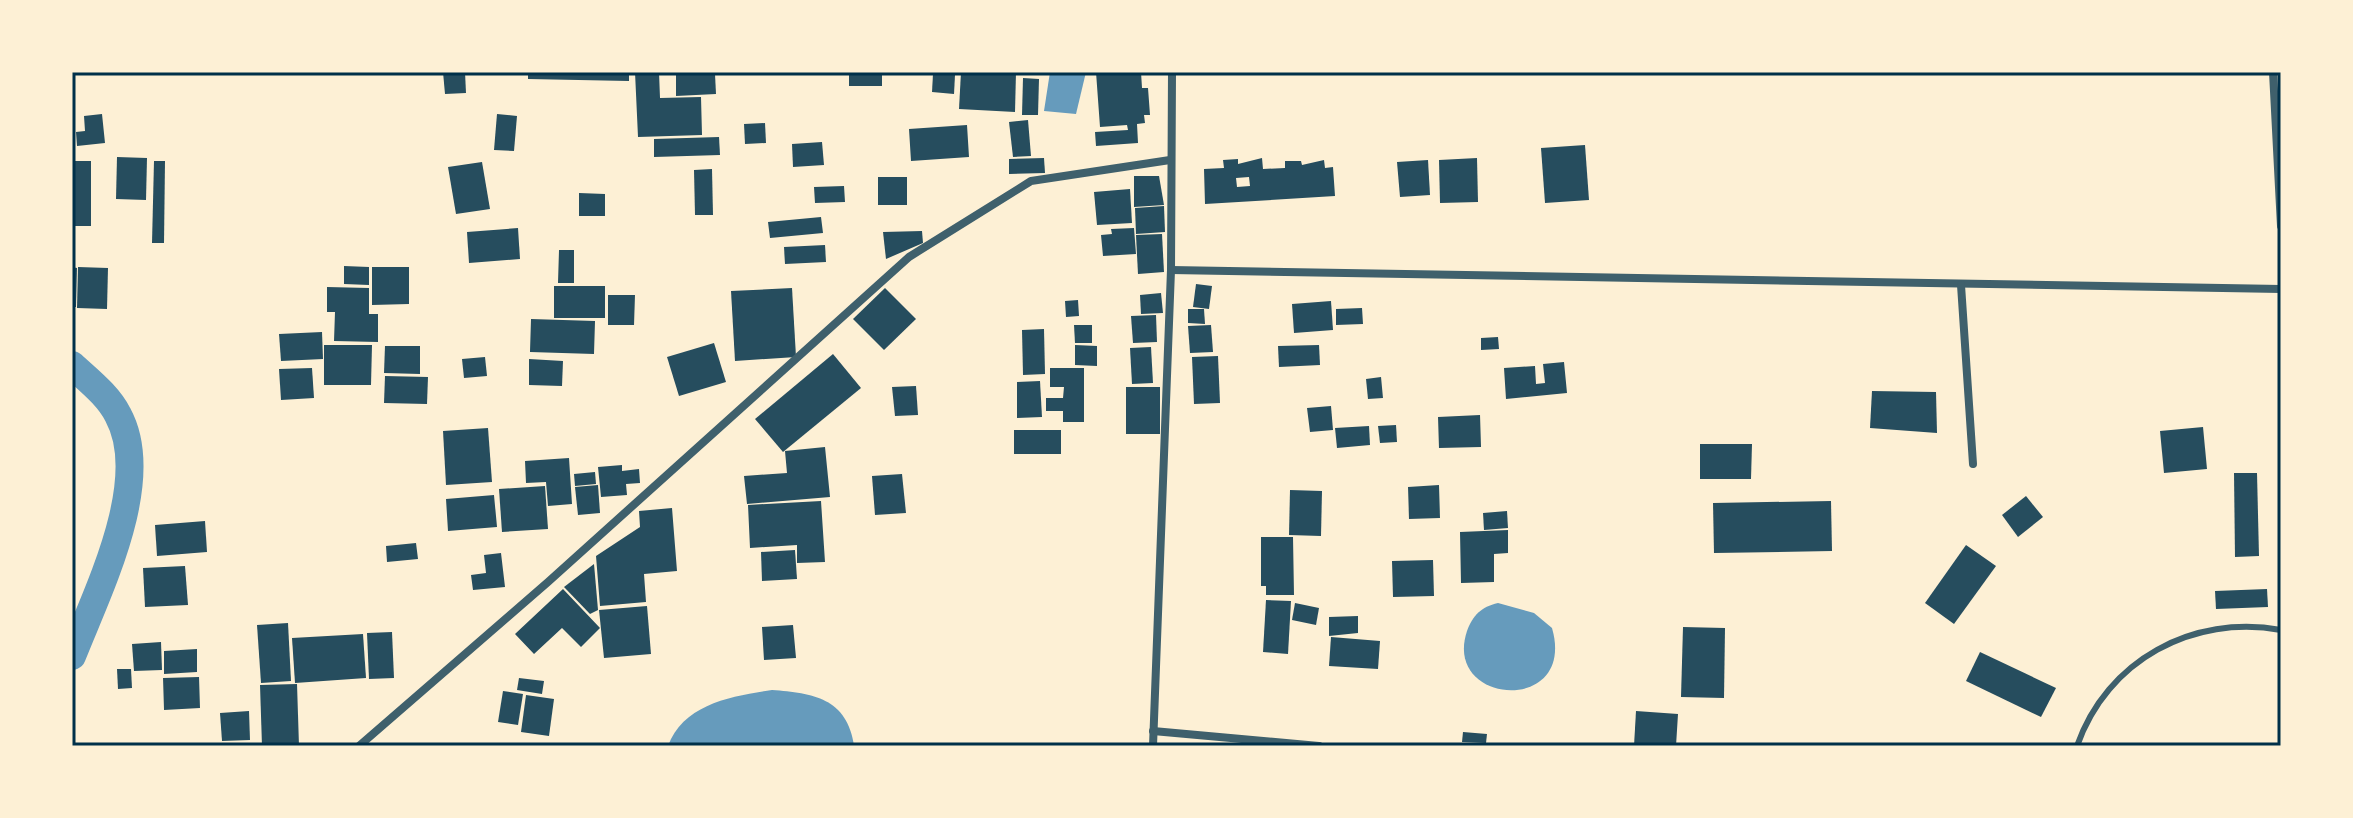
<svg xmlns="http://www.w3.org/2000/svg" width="2353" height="818" viewBox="0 0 2353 818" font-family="'Archivo Narrow',sans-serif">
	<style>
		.water { fill: #669bbc }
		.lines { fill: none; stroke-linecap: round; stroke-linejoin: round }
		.canal { stroke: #669bbc; stroke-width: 28 }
		.building { fill: #264d5e; fill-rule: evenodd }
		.service { stroke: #3f606c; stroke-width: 6 }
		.minor { stroke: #3f606c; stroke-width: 8 }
		.neatline { fill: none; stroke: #003049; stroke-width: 3 }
	</style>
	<rect width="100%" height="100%" fill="#fdf0d5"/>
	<!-- water -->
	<g class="water">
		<polygon points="1050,72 1086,72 1076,114 1044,111"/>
		<path d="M1498 603 1534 613 1552 628C1577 715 1442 706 1467 631 1473 615 1481 607 1498 603Z"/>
		<path d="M772 690C813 693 847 698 854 746H668C683 704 732 696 772 690Z"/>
	</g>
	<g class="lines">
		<!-- canal -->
		<path class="canal" d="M72 365C88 380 108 395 118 415 154 481 97 592 72 656"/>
	</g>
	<!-- building -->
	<g class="building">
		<polygon points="443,72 465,72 466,93 445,94"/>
		<polygon points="528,72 629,72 629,81 528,79"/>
		<polygon points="635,72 659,72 660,98 701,97 702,135 638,137"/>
		<rect x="849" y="72" width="33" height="14"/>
		<polygon points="961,72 1016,72 1015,112 959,109"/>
		<polygon points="1096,72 1141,72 1142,88 1148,88 1150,115 1144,115 1145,123 1137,124 1138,143 1096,146 1095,132 1128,130 1127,125 1100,127"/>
		<polygon points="715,74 716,94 676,96 676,75"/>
		<polygon points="933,74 955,75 954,94 932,92"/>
		<polygon points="1023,78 1039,79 1038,115 1022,115"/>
		<polygon points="102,114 105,143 77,146 76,132 85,131 84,116"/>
		<polygon points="497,114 517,116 514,151 494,150"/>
		<polygon points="1028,120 1031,156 1013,157 1009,122"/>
		<polygon points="765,123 766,143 745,144 744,124"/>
		<polygon points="967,125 969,157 911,161 909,129"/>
		<polygon points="719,137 720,155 654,157 654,139"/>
		<polygon points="822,142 824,165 793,167 792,144"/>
		<polygon points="1585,145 1589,200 1545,203 1541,148"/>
		<polygon points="117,157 147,158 146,200 116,199"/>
		<polygon points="1044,158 1045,173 1009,174 1009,159"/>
		<path d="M1262 158 1263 169 1285 168V161H1301L1302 165 1324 160 1325 168 1333 167 1335 196 1205 204 1204 169 1224 168 1223 160 1238 159V164ZM1249 177 1250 186 1237 187 1236 178Z"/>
		<polygon points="1477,158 1478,202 1440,203 1439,160"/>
		<polygon points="1428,160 1430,195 1400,197 1397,162"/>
		<rect x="72" y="161" width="19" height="65"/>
		<polygon points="154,161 165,161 164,243 152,243"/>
		<polygon points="482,162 490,209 456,214 448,167"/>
		<polygon points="712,169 713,215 695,215 694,170"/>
		<polygon points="1134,176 1159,176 1164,205 1134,207"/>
		<rect x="878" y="177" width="29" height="28"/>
		<polygon points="844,186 845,202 815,203 814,187"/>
		<polygon points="1130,189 1132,223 1097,225 1094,192"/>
		<polygon points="579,193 605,194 605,216 579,216"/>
		<polygon points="1164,206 1165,232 1136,234 1135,208"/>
		<polygon points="821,217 823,233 770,238 768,222"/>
		<polygon points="518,228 520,259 469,263 467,232"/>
		<polygon points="1134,228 1136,254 1103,256 1101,235 1112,234 1111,229"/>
		<polygon points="922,231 923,243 886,259 883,232"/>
		<polygon points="1162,234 1164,272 1138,274 1136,235"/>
		<polygon points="825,245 826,262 785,264 784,247"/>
		<polygon points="559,250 574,250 574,283 558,283"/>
		<polygon points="344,266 369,267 369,285 344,284"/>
		<polygon points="72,267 77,268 76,307 72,307"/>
		<polygon points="78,267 108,268 107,309 77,308"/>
		<polygon points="372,267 409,267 409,304 372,305"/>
		<polygon points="1196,284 1212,286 1209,309 1193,307"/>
		<rect x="554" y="286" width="51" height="32"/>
		<polygon points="327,287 369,288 369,314 378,314 378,342 334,341 335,312 327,312"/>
		<polygon points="792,288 796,357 735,361 731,291"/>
		<polygon points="885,288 916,319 884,350 853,319"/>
		<polygon points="1161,293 1163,313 1141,314 1140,295"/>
		<polygon points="608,295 635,295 634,325 608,325"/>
		<polygon points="1078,300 1079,316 1066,317 1065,301"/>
		<polygon points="1331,301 1333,330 1294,333 1292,304"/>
		<polygon points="1362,308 1363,324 1336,325 1336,309"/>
		<polygon points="1188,309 1204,309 1205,324 1188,323"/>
		<polygon points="1156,315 1157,342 1133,343 1131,316"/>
		<polygon points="531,319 595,321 594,354 530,352"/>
		<polygon points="1074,325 1092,325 1092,343 1075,343"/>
		<polygon points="1211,325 1213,352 1190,353 1188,326"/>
		<polygon points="1044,329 1045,374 1023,375 1022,330"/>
		<polygon points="322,332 323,359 281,361 279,334"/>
		<polygon points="1498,337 1499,349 1481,350 1481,338"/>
		<polygon points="714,343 726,382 679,396 667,357"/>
		<polygon points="324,345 372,345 371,385 324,385"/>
		<polygon points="1075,345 1097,346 1097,366 1075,365"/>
		<polygon points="1319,345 1320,365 1279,367 1278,346"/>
		<polygon points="385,346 420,346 420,374 384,373"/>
		<polygon points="1151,347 1153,383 1132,384 1130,348"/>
		<polygon points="833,354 861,388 783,452 755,419"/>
		<polygon points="1218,356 1220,403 1194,404 1192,357"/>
		<polygon points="485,357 487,376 464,378 462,359"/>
		<polygon points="529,359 563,361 562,386 529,385"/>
		<polygon points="1564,362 1567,393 1506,399 1504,368 1535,366 1536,384 1545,383 1543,364"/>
		<polygon points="312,368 314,398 281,400 279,369"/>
		<polygon points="1050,368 1084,368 1084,422 1063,422 1063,411 1046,411 1046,398 1063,398 1064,387 1050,387"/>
		<polygon points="385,376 428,377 427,404 384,403"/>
		<polygon points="1381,377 1383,398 1368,399 1366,379"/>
		<polygon points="1040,381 1042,417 1017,418 1017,382"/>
		<polygon points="916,386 918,415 895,416 892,387"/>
		<rect x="1126" y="387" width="34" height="47"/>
		<polygon points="1872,391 1936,392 1937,433 1870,428"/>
		<polygon points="1331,406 1333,430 1310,432 1307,408"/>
		<polygon points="1480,415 1481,447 1439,448 1438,417"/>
		<polygon points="1396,425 1397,442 1380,443 1378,426"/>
		<polygon points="1369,426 1370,445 1337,448 1335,428"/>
		<polygon points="2203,427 2207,469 2164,473 2160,431"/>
		<polygon points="488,428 492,482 446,485 443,431"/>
		<rect x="1014" y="430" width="47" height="24"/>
		<polygon points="1700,444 1752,444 1751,479 1700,479"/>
		<polygon points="825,447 830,497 747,504 744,476 787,473 785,451"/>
		<polygon points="569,458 572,504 548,506 546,482 526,483 525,461"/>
		<polygon points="622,465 622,471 639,469 640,483 626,484 627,495 601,497 598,467"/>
		<polygon points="595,472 596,484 575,486 574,474"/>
		<polygon points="2234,473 2257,473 2259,556 2235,557"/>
		<polygon points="902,474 906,513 875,515 872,476"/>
		<polygon points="598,485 600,513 578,515 575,487"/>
		<polygon points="1439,485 1440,518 1409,519 1408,487"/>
		<polygon points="545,486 548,529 502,532 499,489"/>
		<polygon points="1290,490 1322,491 1321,536 1289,535"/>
		<polygon points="494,495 497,527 448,531 446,499"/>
		<polygon points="2026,496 2043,517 2018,537 2002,515"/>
		<polygon points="821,501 825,562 797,563 797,545 750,548 748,505"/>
		<polygon points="1831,501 1832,551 1714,553 1713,503"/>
		<polygon points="672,508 677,571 644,574 646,602 600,606 596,556 640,527 639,511"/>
		<polygon points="1507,511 1508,528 1484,530 1483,513"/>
		<polygon points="205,521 207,552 157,556 155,525"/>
		<polygon points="1508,530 1508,553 1494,554 1494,582 1461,583 1460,532"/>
		<polygon points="1261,537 1293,537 1294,595 1266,595 1266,586 1261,586"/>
		<polygon points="416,543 418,559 387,562 386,546"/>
		<polygon points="1966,545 1996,566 1954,624 1925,603"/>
		<polygon points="795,550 797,579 762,581 761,552"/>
		<polygon points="501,553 505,587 473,590 471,575 486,573 484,555"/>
		<polygon points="1433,560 1434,596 1393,597 1392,561"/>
		<polygon points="594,564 598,610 590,614 564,587"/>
		<polygon points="185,566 188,605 145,607 143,568"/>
		<polygon points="563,589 600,628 581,647 562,628 534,654 515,634"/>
		<polygon points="2267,589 2268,607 2216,609 2215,591"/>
		<polygon points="1266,600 1291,601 1288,654 1263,652"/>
		<polygon points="1295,603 1319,608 1316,625 1292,620"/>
		<polygon points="647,606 651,654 604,658 599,610"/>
		<polygon points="1358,616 1358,633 1329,636 1329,617"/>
		<polygon points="288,623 291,681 261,683 257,625"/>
		<polygon points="793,625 796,658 764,660 762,627"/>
		<polygon points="1683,627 1725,628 1724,698 1681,697"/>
		<polygon points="392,632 394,678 369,679 367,633"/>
		<polygon points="363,634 366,678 295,683 292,638"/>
		<polygon points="1331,637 1380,641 1378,669 1329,666"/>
		<polygon points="161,642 162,670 134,671 132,644"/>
		<polygon points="197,649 197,672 164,674 164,651"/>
		<polygon points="1980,652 2056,688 2041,717 1966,681"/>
		<polygon points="117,669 131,669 132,688 118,689"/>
		<polygon points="199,677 200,708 164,710 163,678"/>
		<polygon points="519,678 544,681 542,694 517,690"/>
		<polygon points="297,684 299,746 262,746 260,685"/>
		<polygon points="503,691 523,694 518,725 498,722"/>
		<polygon points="526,695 554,699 549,736 521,732"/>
		<polygon points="249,711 250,740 222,741 220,713"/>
		<polygon points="1636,711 1678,714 1676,746 1634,746"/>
		<polygon points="1463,732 1487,734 1486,743 1462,742"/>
	</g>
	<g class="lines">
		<!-- service -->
		<path class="service" d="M2077 746C2107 660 2193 614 2281 630"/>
		<!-- minor -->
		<g class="minor">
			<polyline points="2273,72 2281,226"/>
			<polyline points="1171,270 2281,289"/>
			<polyline points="1961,285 1973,464"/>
			<polyline points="1153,731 1319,746"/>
			<polyline points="359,746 548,582 909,257 1031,181 1170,160"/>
			<polyline points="1153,746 1171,270 1172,72"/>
		</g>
	</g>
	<!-- border -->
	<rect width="2353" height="818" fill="none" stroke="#fdf0d5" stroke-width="148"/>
	<rect x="74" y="74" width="2205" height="670" class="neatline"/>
</svg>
